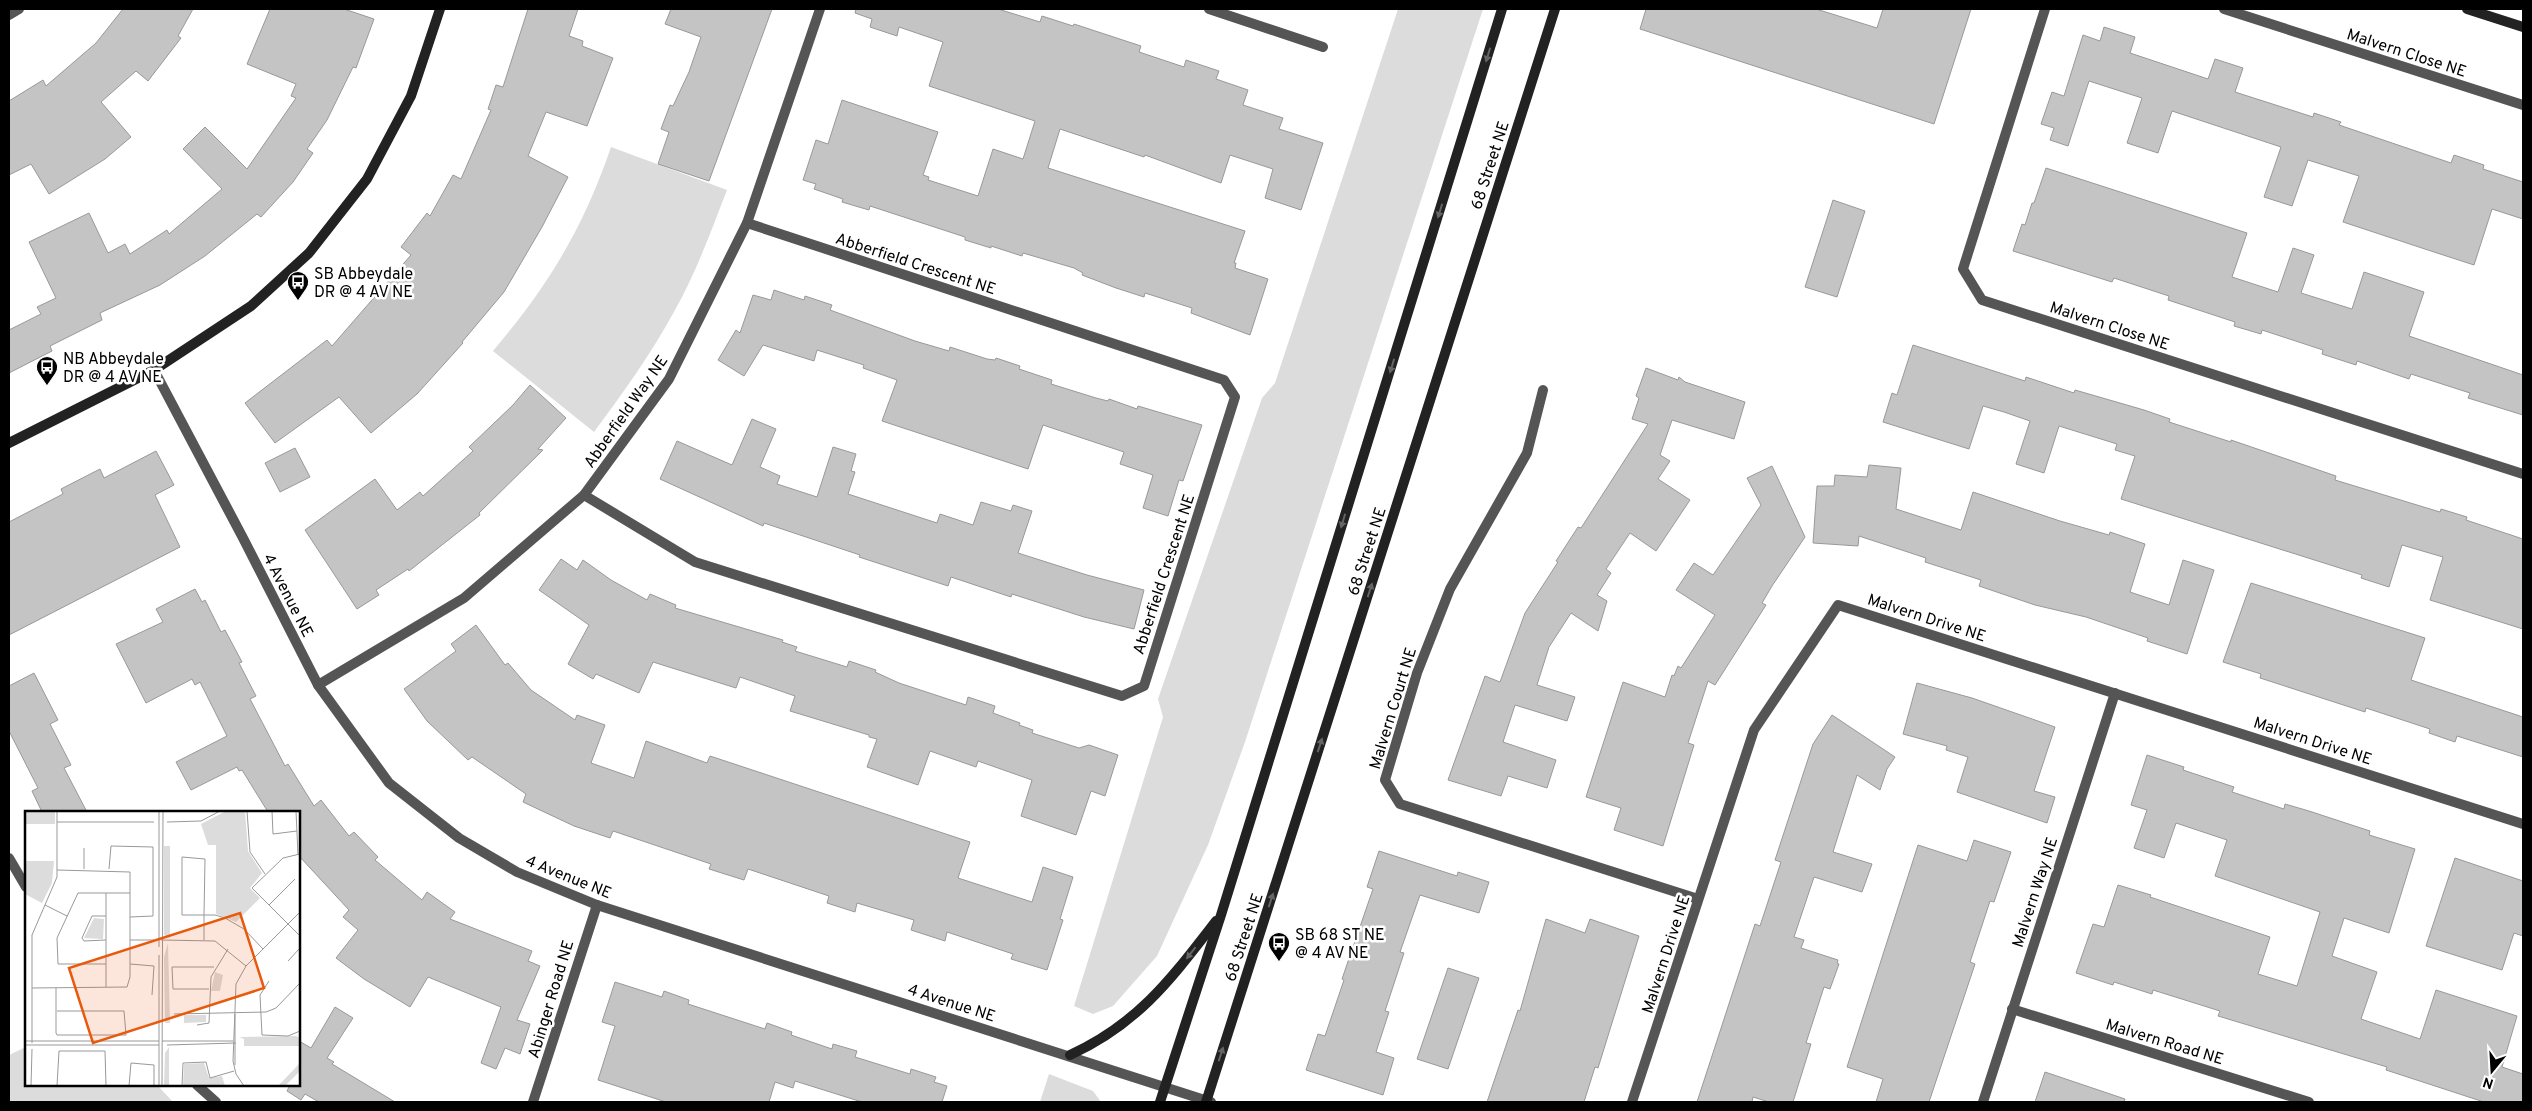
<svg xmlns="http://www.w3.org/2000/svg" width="2532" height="1111" viewBox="0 0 2532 1111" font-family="Overpass,sans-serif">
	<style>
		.green { fill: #dcdcdc }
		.building { fill: #c4c4c4; stroke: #999 }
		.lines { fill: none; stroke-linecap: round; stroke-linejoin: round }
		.street { stroke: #555; stroke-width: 10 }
		.secondary { stroke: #222; stroke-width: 10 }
		.oneway { fill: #646464 }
		.labels { text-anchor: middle; stroke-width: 5; stroke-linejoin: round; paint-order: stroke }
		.street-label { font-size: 16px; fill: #000; stroke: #fff }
		.poi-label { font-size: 16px; fill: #000; stroke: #fff; text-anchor: start }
		.inset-road { fill: none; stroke: #999; stroke-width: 1 }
		.view { fill: #e8590c; fill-opacity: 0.15; stroke: #e8590c; stroke-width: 2.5 }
		.inset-edge { fill: none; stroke: #000; stroke-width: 2.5 }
	</style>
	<rect width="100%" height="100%" fill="#fff"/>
	<!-- green -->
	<g class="green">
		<polygon points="1398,9 1483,9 1245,742 1208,845 1157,956 1113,1006 1093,1014 1074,1006 1163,717 1158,699 1262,398 1275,383"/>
		<path d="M611 147 727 190C711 231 696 273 675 310 651 354 623 393 594 432L493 351C548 286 583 229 611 147Z"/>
		<polygon points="26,1047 26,1085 157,1085 173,1102 9,1102 9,1055"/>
		<polygon points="1049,1074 1093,1091 1101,1102 1040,1102"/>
	</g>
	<!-- building -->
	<g class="building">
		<polygon points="123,9 193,9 178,36 181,38 148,81 136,71 101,102 131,137 105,159 49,194 31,164 9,175 9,101 43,80 46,86 96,43"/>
		<polygon points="270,9 344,9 374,19 356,68 353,67 327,120 307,149 313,153 293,182 261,217 257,214 205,256 160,285 100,313 102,320 50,346 52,351 9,373 9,330 41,314 37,307 56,298 29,242 89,213 108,253 125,244 130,254 167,230 169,234 222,189 183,149 205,127 247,169 296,98 291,96 296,84 247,64"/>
		<polygon points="528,9 578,9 569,36 583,41 582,46 613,58 587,126 546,112 528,156 568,177 542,227 504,292 462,342 463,343 417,394 371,433 339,397 275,443 245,403 327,340 332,346 411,255 401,247 427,213 430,216 453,175 461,179 491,110 488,109 496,85 503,87"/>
		<polygon points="671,9 772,9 709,181 658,164 669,132 661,129 670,105 673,106 689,72 701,37 665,24"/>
		<polygon points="856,9 998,9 1040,22 1042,16 1073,26 1074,24 1141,46 1139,52 1184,67 1186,60 1219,71 1216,79 1248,90 1243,105 1283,118 1279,129 1323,143 1301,210 1265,198 1273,169 1230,155 1221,183 1145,155 1144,157 1060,129 1048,168 1245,231 1234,263 1236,263 1235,268 1268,279 1250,335 1191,313 1192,308 1145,293 1144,297 1116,288 1082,275 1083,273 1074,268 1023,253 1022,256 991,246 991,248 965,240 965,237 870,206 869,210 842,202 843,199 814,189 816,184 803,180 816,140 828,144 842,100 938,132 923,175 929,177 928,180 978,196 993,149 1023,159 1035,121 929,86 943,42 899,27 897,36 870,27 872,19 855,13"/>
		<polygon points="1646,9 1816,9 1877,28 1883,9 1971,9 1934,124 1640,29"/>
		<polygon points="2104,27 2135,37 2130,53 2208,79 2215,59 2243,68 2235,92 2313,117 2314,113 2341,122 2339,125 2451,163 2454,155 2484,165 2483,169 2523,182 2523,219 2492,209 2474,265 2434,252 2343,222 2359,176 2308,160 2292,206 2264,197 2281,147 2172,111 2158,153 2127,143 2142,98 2089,81 2068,146 2050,140 2054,128 2041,124 2052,92 2064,96 2083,35 2100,41"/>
		<polygon points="2046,168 2247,233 2232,277 2278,292 2293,248 2314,255 2301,293 2352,309 2364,272 2424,292 2409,336 2523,375 2523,415 2468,398 2470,393 2411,374 2409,379 2357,361 2356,365 2322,354 2323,350 2262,330 2261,334 2234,326 2235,322 2168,300 2169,296 2114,278 2112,282 2013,251 2022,224 2025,225 2032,203 2034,203"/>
		<polygon points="1833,200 1865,211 1837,297 1805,287"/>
		<polygon points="774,290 804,300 805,296 832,305 830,310 915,341 949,351 950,347 987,359 995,360 996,358 1020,366 1019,369 1052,380 1051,384 1096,398 1108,401 1109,399 1137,409 1138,406 1202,425 1183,481 1179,480 1168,516 1143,508 1153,475 1120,464 1124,452 1043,425 1028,469 882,421 897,380 863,368 864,365 817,350 814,361 763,345 744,376 718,360 736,330 740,333 753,295 771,300"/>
		<polygon points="1913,345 2025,381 2026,377 2074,393 2075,390 2144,410 2170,419 2169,422 2231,442 2231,440 2336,476 2335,480 2440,512 2441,509 2467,517 2466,520 2523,539 2523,629 2430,600 2443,557 2402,545 2389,587 2361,578 2362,575 2121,499 2135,456 2115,450 2117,444 2059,426 2044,473 2016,464 2030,421 2004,412 1983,406 1969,449 1883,422 1892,393 1897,395"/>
		<polygon points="1646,368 1678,380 1679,377 1685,382 1745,402 1734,439 1672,420 1660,455 1670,461 1658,479 1690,500 1656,551 1630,533 1606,569 1611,573 1597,595 1607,601 1598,631 1571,613 1549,647 1537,685 1575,697 1567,721 1515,705 1503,742 1556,760 1547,788 1508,776 1501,796 1448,780 1485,676 1500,682 1525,613 1558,562 1556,561 1578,527 1581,528 1648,424 1632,419 1639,398 1636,396"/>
		<polygon points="530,385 566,418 538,449 543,450 479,513 480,515 409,571 408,569 376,590 379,595 357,609 305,530 375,479 397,510 420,492 423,496 473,451 469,447 513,405"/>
		<polygon points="752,419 776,429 760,467 780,476 777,484 817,497 833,447 856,454 851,471 855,472 848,494 937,523 940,514 973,525 981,502 1011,511 1013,505 1032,511 1018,553 1087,575 1144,590 1134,629 1084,617 1012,594 1011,597 951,577 948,586 859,557 860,555 764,523 763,526 660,479 677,441 732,465"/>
		<polygon points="295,448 310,477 280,492 265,463"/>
		<polygon points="156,451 174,485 155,495 180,547 9,635 9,522 63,494 61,489 100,469 104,478"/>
		<polygon points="1869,465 1901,468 1896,509 1961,530 1973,492 2060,521 2109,535 2110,532 2145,544 2130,592 2169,605 2183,560 2214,570 2187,654 2147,641 2148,638 2086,617 2035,605 1979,586 1981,580 1925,562 1926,558 1859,536 1858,546 1813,543 1817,486 1834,486 1835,475 1867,477"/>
		<polygon points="1772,466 1805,537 1772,586 1762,603 1766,605 1715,685 1708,681 1688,743 1694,745 1663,846 1614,830 1621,808 1586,797 1623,682 1665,697 1672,675 1674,676 1678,666 1681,668 1715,615 1676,590 1694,563 1713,575 1761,505 1747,478"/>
		<polygon points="561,559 577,570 583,560 611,580 647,600 650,594 676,605 675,608 783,640 782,642 797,647 795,651 847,667 849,661 876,670 875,672 899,683 966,705 968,697 995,706 993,713 1020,723 1019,725 1033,730 1032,733 1079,748 1089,745 1118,755 1105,796 1091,791 1076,835 1021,816 1032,780 978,761 976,767 930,751 918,785 867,767 877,739 869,737 869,735 790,711 795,696 740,677 736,688 653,662 639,693 596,674 593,679 568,664 589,625 539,590"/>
		<polygon points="2251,583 2425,638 2411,680 2523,717 2523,757 2457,736 2455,742 2429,733 2430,729 2366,708 2365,712 2260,678 2261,674 2223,662"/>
		<polygon points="195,589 202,602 205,600 221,632 225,630 242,662 239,663 256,696 250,699 285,766 288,764 314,806 321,800 349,836 354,832 378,857 375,860 422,900 427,892 455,912 450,919 532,951 528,961 540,966 517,1020 530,1024 520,1054 505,1048 496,1069 481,1063 501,1007 428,977 410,1007 364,979 336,958 358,930 343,917 349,910 299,856 299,812 268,812 242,770 239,771 237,767 191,790 176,762 227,736 200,682 195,685 192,679 146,703 116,644 163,622 156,609"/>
		<polygon points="476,625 505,665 508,663 531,690 575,720 577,715 605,725 591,763 634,778 646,741 707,763 710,756 970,842 958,878 1032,902 1043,867 1073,877 1060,919 1063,920 1047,970 1011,959 1013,954 947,932 945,941 911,930 914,920 857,903 855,912 827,903 829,896 748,869 744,880 709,869 711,864 613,831 610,838 574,826 523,802 526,794 472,757 468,760 427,721 404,689 456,651 451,644"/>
		<polygon points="34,673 58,720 50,724 71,765 64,768 87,812 42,812 32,791 38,788 9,731 9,686"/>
		<polygon points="1917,683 1972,698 2055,727 2034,791 2055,797 2047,823 1957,792 1968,757 1946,750 1947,746 1903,734"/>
		<polygon points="1832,715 1895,757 1887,769 1880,790 1857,775 1833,852 1872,864 1862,892 1814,877 1794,937 1804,940 1801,948 1838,960 1837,963 1839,964 1830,989 1824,987 1806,1043 1811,1044 1793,1102 1769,1102 1753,1097 1752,1102 1697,1102 1755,924 1760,926 1781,862 1775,860 1813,744"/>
		<polygon points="2147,755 2184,767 2183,770 2234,787 2232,792 2284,809 2285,804 2309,811 2370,831 2369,835 2415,849 2389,933 2344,918 2332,956 2377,972 2361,1019 2420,1039 2436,990 2517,1016 2502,1067 2523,1074 2523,1102 2484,1102 2386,1070 2387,1067 2218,1016 2220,1011 2153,990 2152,994 2114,982 2113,985 2076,973 2093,924 2104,927 2118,885 2151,895 2150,897 2270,937 2258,974 2297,986 2320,912 2215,876 2227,840 2176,823 2164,858 2134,848 2147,810 2131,805"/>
		<polygon points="1974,840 2011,852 1994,902 1990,901 1970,962 1975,964 1929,1102 1876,1102 1883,1079 1847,1067 1918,845 1967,861"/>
		<polygon points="1379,851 1457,876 1458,872 1489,882 1479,913 1420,895 1400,952 1404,953 1385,1011 1389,1012 1376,1052 1394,1058 1383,1095 1306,1070 1318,1034 1325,1036 1344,980 1342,979 1373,889 1367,887"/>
		<polygon points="2455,858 2523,881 2523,936 2514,933 2502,970 2426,946"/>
		<polygon points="1546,919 1585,933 1590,919 1639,936 1598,1068 1595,1067 1584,1102 1487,1102 1518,1010 1520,1011"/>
		<polygon points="1448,968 1479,978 1448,1069 1417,1059"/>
		<polygon points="615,982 662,997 664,991 689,1000 688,1004 765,1029 767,1023 792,1032 791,1035 832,1049 833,1044 857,1051 855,1057 910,1074 911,1069 936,1077 934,1082 947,1086 942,1102 862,1102 795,1081 793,1088 775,1082 769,1102 666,1102 598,1080 615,1026 602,1022"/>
		<polygon points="335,1007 353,1018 327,1058 334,1062 332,1064 395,1102 319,1102 305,1094 301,1100 287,1091 290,1085 299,1085 299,1041 311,1048"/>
		<polygon points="2045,1072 2125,1099 2124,1102 2035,1102"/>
	</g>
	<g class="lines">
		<!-- street -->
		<g class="street">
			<polyline points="1209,9 1323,47"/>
			<polyline points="2045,9 1963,269 1982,300 2523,474"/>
			<polyline points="2224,9 2523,105"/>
			<polyline points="9,15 19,9"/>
			<polyline points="154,370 243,538 318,685 389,783 459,838 517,872 597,905 1211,1102"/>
			<polyline points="1543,390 1527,453 1450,589 1417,673 1385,780 1400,804 1698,899"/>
			<polyline points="584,495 695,562 1122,696 1144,686 1235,397 1224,380 747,223"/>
			<polyline points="318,685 464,598 584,495 669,379 747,223 820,9"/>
			<polyline points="9,858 26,887"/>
			<polyline points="2012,1009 2309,1102"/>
			<polyline points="197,1085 216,1102"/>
			<polyline points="533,1102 597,905"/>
			<polyline points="1632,1102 1754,730 1838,605 2523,824"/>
			<polyline points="1983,1102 2115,693"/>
		</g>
		<!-- secondary -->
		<g class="secondary">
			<polyline points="2467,9 2523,27"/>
			<polyline points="9,443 154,370 251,306 309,253 367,179 411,96 440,9"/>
			<path d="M1070 1055C1138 1024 1171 979 1216 921"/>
			<polyline points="1160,1102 1221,915 1502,9"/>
			<polyline points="1206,1102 1555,9"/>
		</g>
	</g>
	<!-- one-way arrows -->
	<defs><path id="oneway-solid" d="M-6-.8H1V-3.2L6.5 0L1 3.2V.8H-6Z" transform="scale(1.25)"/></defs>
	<g class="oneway">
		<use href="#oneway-solid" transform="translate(1488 55) rotate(107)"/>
		<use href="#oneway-solid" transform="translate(1440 211) rotate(107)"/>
		<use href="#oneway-solid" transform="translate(1392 366) rotate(107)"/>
		<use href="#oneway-solid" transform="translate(1343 521) rotate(107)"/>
		<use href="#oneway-solid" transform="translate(1370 590) rotate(-72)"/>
		<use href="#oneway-solid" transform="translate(1320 745) rotate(-72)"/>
		<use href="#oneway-solid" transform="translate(1271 900) rotate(-72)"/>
		<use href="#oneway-solid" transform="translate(1191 953) rotate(128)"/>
		<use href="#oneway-solid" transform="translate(1221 1054) rotate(-72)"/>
	</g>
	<!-- icons -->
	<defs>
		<g id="bus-pin" transform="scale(1.125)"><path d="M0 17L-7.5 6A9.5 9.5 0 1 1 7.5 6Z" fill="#000" stroke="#fff"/><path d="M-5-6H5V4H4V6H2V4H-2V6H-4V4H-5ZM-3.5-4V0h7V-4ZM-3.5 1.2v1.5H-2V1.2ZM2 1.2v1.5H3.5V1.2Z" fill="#fff"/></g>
	</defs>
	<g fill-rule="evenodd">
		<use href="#bus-pin" x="298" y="282"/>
		<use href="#bus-pin" x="47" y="367"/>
		<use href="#bus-pin" x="1279" y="943"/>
	</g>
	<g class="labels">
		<!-- street labels -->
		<g class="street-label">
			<text transform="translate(2407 52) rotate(18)" y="6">Malvern Close NE</text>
			<text transform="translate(1489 165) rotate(-72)" y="6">68 Street NE</text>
			<text transform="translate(916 263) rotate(18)" y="6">Abberfield Crescent NE</text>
			<text transform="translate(2110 325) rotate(18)" y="6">Malvern Close NE</text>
			<text transform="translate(625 411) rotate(-55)" y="6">Abberfield Way NE</text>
			<text transform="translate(1366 551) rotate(-72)" y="6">68 Street NE</text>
			<text transform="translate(1163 574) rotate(-72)" y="6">Abberfield Crescent NE</text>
			<text transform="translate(289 595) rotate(63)" y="6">4 Avenue NE</text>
			<text transform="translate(1927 617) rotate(18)" y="6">Malvern Drive NE</text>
			<text transform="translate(1392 708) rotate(-73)" y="6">Malvern Court NE</text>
			<text transform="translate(2313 740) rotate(18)" y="6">Malvern Drive NE</text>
			<text transform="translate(569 876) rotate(22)" y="6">4 Avenue NE</text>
			<text transform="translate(2034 892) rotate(-72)" y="6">Malvern Way NE</text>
			<text transform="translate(1243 937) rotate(-72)" y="6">68 Street NE</text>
			<text transform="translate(1665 954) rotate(-72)" y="6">Malvern Drive NE</text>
			<text transform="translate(550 999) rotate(-73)" y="6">Abinger Road NE</text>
			<text transform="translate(952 1002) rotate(18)" y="6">4 Avenue NE</text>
			<text transform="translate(2165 1041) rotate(17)" y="6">Malvern Road NE</text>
		</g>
		<!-- poi labels -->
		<g class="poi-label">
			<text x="314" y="279">SB Abbeydale<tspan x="314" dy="18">DR @ 4 AV NE</tspan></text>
			<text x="63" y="364">NB Abbeydale<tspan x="63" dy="18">DR @ 4 AV NE</tspan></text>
			<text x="1295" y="940">SB 68 ST NE<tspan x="1295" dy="18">@ 4 AV NE</tspan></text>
		</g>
	</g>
	<!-- overview -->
	<g transform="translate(25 811)">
		<rect width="275" height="275" fill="#fff"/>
		<path d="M0 0H30V13H0ZM201 0H220L223 40 237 62 225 77 235 87 211 111 191 103V34H183L176 13ZM139 35H145V127L139 124ZM0 50H29L27 72 17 92 0 83ZM69 107 79 108 78 128 59 127ZM143 132 145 212H140L139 146ZM190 161 198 164 195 180H186ZM159 204H181V211L159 212ZM271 225 275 227V235H219V228L214 226ZM144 236V275H139L140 242ZM179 252 184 267 197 265 200 275H158L159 253ZM275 252V260L260 275H253Z" fill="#dcdcdc"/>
		<path class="inset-road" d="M222 0 225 41 240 63M247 0 248 23 272 20M271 0 273 44M32 11H129M142 11 176 10 195 0M275 43 258 47 227 77 275 125M59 58V37M84 58 86 35 128 36V105L105 106M81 82V176M20 94 42 105M244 94 270 68M81 129 59 130 57 127 67 105H81M105 129H129M136 129 190 130 221 155M179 129V104L180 48 157 46V104H190L200 107 219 118 238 138M134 136V0M134 144V275M263 150 275 137M81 153H33L32 127 53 82H105M105 153 129 155 127 184M244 170 235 184 237 224 263 225 275 220M7 177 102 176 105 166V61L32 59M31 177V222L32 224H101L99 200H32M184 178H148L147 156H189M149 203 241 201 251 197 275 172M210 203V254M172 214 184 212 186 166 203 138M0 230H134M137 230H208M7 232V124L32 66V0M0 234H134M142 234 211 232M6 275 7 238M32 275 34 240H80L81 275M104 275 106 252 129 254V275M137 275 138 0M157 275 158 252 181 251 185 267 209 260M219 275 211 263 208 250 211 173 221 155 275 101"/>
		<path class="view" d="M215 102 239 177 68 232 44 157Z"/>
		<rect width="275" height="275" class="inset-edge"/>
	</g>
	<!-- border -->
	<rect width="2532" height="1111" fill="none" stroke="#000000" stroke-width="20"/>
	<!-- north arrow -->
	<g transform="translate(2492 1071) rotate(198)" stroke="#ffffff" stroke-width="4" paint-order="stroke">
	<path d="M0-4L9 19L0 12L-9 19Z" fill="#000000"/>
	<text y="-8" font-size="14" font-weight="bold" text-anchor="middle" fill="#000000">N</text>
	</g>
</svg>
